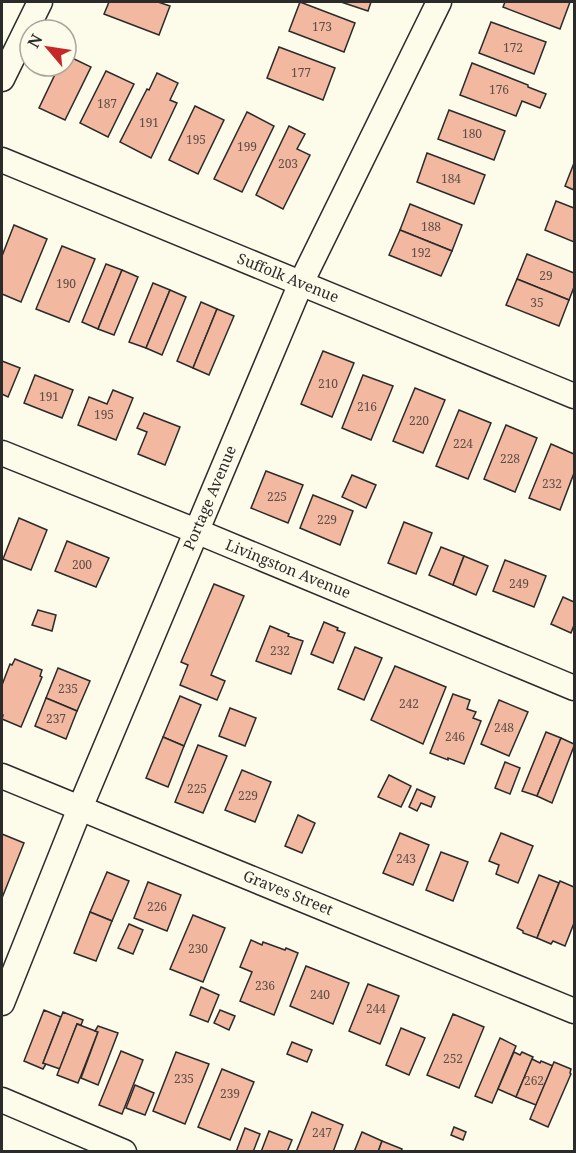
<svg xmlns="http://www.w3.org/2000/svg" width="576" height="1153" viewBox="0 0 576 1153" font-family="'Noto Serif',serif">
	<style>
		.building { fill: #f2b8a0; stroke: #2b2b2b; stroke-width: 1.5 }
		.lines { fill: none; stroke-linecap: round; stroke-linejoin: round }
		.street-casing { stroke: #2b2b2b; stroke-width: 27 }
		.street { stroke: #fdfbea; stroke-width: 24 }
		.labels { text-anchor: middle; stroke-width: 4.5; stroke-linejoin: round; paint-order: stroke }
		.number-label { font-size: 12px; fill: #5d4e48 }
		.street-label { font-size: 15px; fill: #2b2b2b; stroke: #fdfbea }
	</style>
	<rect width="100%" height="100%" fill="#fdfbea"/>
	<!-- building -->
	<g class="building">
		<polygon points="109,2 158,2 170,6 159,35 104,14"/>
		<polygon points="300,2 355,23 344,52 289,31"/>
		<polygon points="341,2 371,2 368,11"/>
		<polygon points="505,2 570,2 560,29 503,7"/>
		<polygon points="491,22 546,42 534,74 479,53"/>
		<polygon points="279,47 335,68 323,100 267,78"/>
		<polygon points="66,55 91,67 65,120 39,108 59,66 66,66"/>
		<polygon points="472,63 528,85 528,87 546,94 540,108 522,101 516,116 460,95"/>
		<polygon points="106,71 134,84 108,137 80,123"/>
		<polygon points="157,73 178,83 170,100 177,103 151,158 120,142 147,89 149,90"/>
		<polygon points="195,106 224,120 198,174 169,160"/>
		<polygon points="449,110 505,131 494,160 438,139"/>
		<polygon points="247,112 274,126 242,192 214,179"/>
		<polygon points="289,126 305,134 297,149 310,155 283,209 256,195"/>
		<polygon points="427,153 485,175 474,204 417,182"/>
		<polygon points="574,163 574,190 565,186"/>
		<polygon points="556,201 574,208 574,242 545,230"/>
		<polygon points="410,204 462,225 452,251 400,230"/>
		<polygon points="14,225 47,239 21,302 2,294 2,256"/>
		<polygon points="400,230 452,251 441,276 389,255"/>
		<polygon points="62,246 95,259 69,322 36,309"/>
		<polygon points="527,254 574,273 574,287 569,300 517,279"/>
		<polygon points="106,264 122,270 98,329 82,322"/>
		<polygon points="122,270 138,277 114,335 98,329"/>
		<polygon points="517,279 569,300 559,326 506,305"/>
		<polygon points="153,283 170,290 146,348 129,342"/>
		<polygon points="170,290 186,297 162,355 146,348"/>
		<polygon points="201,302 217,309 193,368 177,361"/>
		<polygon points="217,309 234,316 209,375 193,368"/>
		<polygon points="323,351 354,363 332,417 301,404"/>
		<polygon points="2,361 20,368 8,397 2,394"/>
		<polygon points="35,375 73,390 62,418 24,403"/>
		<polygon points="363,375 393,386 371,440 342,428"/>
		<polygon points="415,388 445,400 423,453 393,441"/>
		<polygon points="113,390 133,398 116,440 78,425 89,397 107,404"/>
		<polygon points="459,410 491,423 468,479 436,466"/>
		<polygon points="144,413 180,427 165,465 138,454 147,432 137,428"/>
		<polygon points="506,425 537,438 515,492 484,479"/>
		<polygon points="551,444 574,454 574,473 560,510 529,498"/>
		<polygon points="266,471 303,485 288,523 251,508"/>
		<polygon points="352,475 376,485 366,508 342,497"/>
		<polygon points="313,495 353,511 340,545 300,528"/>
		<polygon points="19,518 47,530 31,570 3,559"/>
		<polygon points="404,522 432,533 416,574 388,563"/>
		<polygon points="67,541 109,558 96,587 55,571"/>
		<polygon points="441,547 464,556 453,585 429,575"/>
		<polygon points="464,556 488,566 476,595 453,585"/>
		<polygon points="505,560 546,576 534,607 493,591"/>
		<polygon points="214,584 244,596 211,675 225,681 217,700 180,685 188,665 181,662"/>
		<polygon points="563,597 574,602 574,625 571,633 551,624"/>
		<polygon points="38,610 56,615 52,631 32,625"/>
		<polygon points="324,622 338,628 337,630 345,633 333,663 311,654"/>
		<polygon points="270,626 289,634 288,636 303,641 291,674 256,661"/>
		<polygon points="355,647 382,658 364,700 338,689"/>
		<polygon points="15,659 42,670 40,676 42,677 21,727 2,719 3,715 2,714 2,685 10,664 12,665"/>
		<polygon points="395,666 446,687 423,744 371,720"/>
		<polygon points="58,668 90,681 77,711 46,698"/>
		<polygon points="453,694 470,700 467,709 476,712 473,718 481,721 464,764 448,758 448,760 430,753"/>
		<polygon points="180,696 201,705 184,746 163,737"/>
		<polygon points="46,698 77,711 66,739 35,726"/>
		<polygon points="499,700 528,712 509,756 481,744"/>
		<polygon points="230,708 256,718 245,746 219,736"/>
		<polygon points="546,732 561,738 537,796 522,791"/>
		<polygon points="163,737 184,746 168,787 146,778"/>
		<polygon points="561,738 574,744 574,746 552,803 537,796"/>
		<polygon points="198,745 227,756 203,813 175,802"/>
		<polygon points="505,762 520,768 510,794 495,788"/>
		<polygon points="242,770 271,782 255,822 225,810"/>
		<polygon points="389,775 411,786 401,807 378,797"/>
		<polygon points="417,789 435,797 431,807 421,803 417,811 409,807"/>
		<polygon points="298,815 315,823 302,853 285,846"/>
		<polygon points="400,833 429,845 413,885 383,873"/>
		<polygon points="501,833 533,846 518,883 496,874 499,865 489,861"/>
		<polygon points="2,834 24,843 2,898"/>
		<polygon points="441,852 468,862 453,901 426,890"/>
		<polygon points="107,872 129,881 112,921 90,912"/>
		<polygon points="539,875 559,883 537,938 523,933 523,931 517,928"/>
		<polygon points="560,881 574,887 574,923 565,946 553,941 551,944 537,938"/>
		<polygon points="148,882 181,895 167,931 134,918"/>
		<polygon points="90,912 112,921 96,961 74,953"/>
		<polygon points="193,915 225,928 203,982 170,969"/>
		<polygon points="129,924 143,930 133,954 118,948"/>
		<polygon points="251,940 262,945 263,942 285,950 286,948 298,953 274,1015 240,1001 252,972 240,967"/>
		<polygon points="306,966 349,983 333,1024 290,1006"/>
		<polygon points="368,984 399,996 380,1044 349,1031"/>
		<polygon points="201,987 219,995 208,1022 190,1015"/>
		<polygon points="44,1010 61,1017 43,1063 46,1064 43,1069 24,1061"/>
		<polygon points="220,1010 235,1016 229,1030 214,1023"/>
		<polygon points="63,1012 83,1020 81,1025 77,1024 60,1069 43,1063"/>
		<polygon points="453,1014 484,1027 459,1088 427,1075"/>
		<polygon points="77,1024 98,1032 78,1083 57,1075"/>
		<polygon points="98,1026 118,1033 98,1085 81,1078 98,1032 95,1031"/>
		<polygon points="401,1028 425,1038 409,1075 386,1065"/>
		<polygon points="500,1038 516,1046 492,1103 475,1096"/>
		<polygon points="292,1042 312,1050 307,1062 287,1054"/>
		<polygon points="121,1051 143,1060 122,1114 99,1105"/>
		<polygon points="176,1052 209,1064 185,1124 153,1111"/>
		<polygon points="514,1052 520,1055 522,1052 533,1057 516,1097 498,1089"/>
		<polygon points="532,1059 540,1063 541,1061 553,1066 536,1105 516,1097"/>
		<polygon points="554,1062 571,1069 570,1073 571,1074 548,1127 530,1119"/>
		<polygon points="222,1069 254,1082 230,1140 198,1127"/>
		<polygon points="135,1085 154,1093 145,1115 126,1108"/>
		<polygon points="312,1112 343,1125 333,1152 296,1152"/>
		<polygon points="454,1127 466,1132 463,1140 451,1135"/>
		<polygon points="245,1128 260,1134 253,1152 236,1152"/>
		<polygon points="269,1131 292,1140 287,1152 261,1152"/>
		<polygon points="362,1132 382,1141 378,1152 354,1152"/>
		<polygon points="382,1141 402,1149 401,1152 378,1152"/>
	</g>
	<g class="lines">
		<!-- street casing -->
		<g class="street-casing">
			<g id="street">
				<polyline points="2,79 40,2"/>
				<polyline points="2,160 574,396"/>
				<polyline points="2,453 196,531 574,688"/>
				<polyline points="2,776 574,1011"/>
				<polyline points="2,1003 80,808 301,283 439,2"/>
				<polyline points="2,1100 124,1152"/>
			</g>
		</g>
		<!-- street -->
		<use href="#street" class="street"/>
	</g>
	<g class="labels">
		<!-- number labels -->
		<g class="number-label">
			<text x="322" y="31">173</text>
			<text x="513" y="52">172</text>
			<text x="301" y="77">177</text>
			<text x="499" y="94">176</text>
			<text x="107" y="108">187</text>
			<text x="149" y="127">191</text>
			<text x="472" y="138">180</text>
			<text x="196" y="144">195</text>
			<text x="247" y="151">199</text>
			<text x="288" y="168">203</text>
			<text x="451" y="183">184</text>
			<text x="431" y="231">188</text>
			<text x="421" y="257">192</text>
			<text x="546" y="280">29</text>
			<text x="66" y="288">190</text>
			<text x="537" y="307">35</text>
			<text x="328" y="388">210</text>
			<text x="49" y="401">191</text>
			<text x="367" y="411">216</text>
			<text x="104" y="419">195</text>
			<text x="419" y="425">220</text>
			<text x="463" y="448">224</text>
			<text x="510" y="463">228</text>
			<text x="552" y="488">232</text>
			<text x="277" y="501">225</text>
			<text x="327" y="524">229</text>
			<text x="82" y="569">200</text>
			<text x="519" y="588">249</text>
			<text x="280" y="655">232</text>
			<text x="68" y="693">235</text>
			<text x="409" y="708">242</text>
			<text x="56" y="723">237</text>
			<text x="504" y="732">248</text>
			<text x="455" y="741">246</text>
			<text x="197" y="793">225</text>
			<text x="248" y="800">229</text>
			<text x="406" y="863">243</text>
			<text x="157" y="911">226</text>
			<text x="198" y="953">230</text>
			<text x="265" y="990">236</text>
			<text x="320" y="999">240</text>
			<text x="376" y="1013">244</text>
			<text x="453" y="1063">252</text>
			<text x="184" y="1083">235</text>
			<text x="534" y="1085">262</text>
			<text x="230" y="1098">239</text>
			<text x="322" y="1137">247</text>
		</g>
		<!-- street labels -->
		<g class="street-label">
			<text transform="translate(288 278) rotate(22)" y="5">Suffolk Avenue</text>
			<text transform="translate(210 498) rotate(-67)" y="5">Portage Avenue</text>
			<text transform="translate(288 569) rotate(22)" y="5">Livingston Avenue</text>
			<text transform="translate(288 893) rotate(22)" y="5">Graves Street</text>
		</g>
	</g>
	<!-- border -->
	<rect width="576" height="1153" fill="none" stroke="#2b2b2b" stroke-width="6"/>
	<!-- north arrow -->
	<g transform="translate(48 48) rotate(299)"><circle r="28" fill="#fdfbea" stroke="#a9a89e" stroke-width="1.5"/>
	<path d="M0-4.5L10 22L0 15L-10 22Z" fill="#c62828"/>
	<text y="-9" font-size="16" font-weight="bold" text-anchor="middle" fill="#2b2b2b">N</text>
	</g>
</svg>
